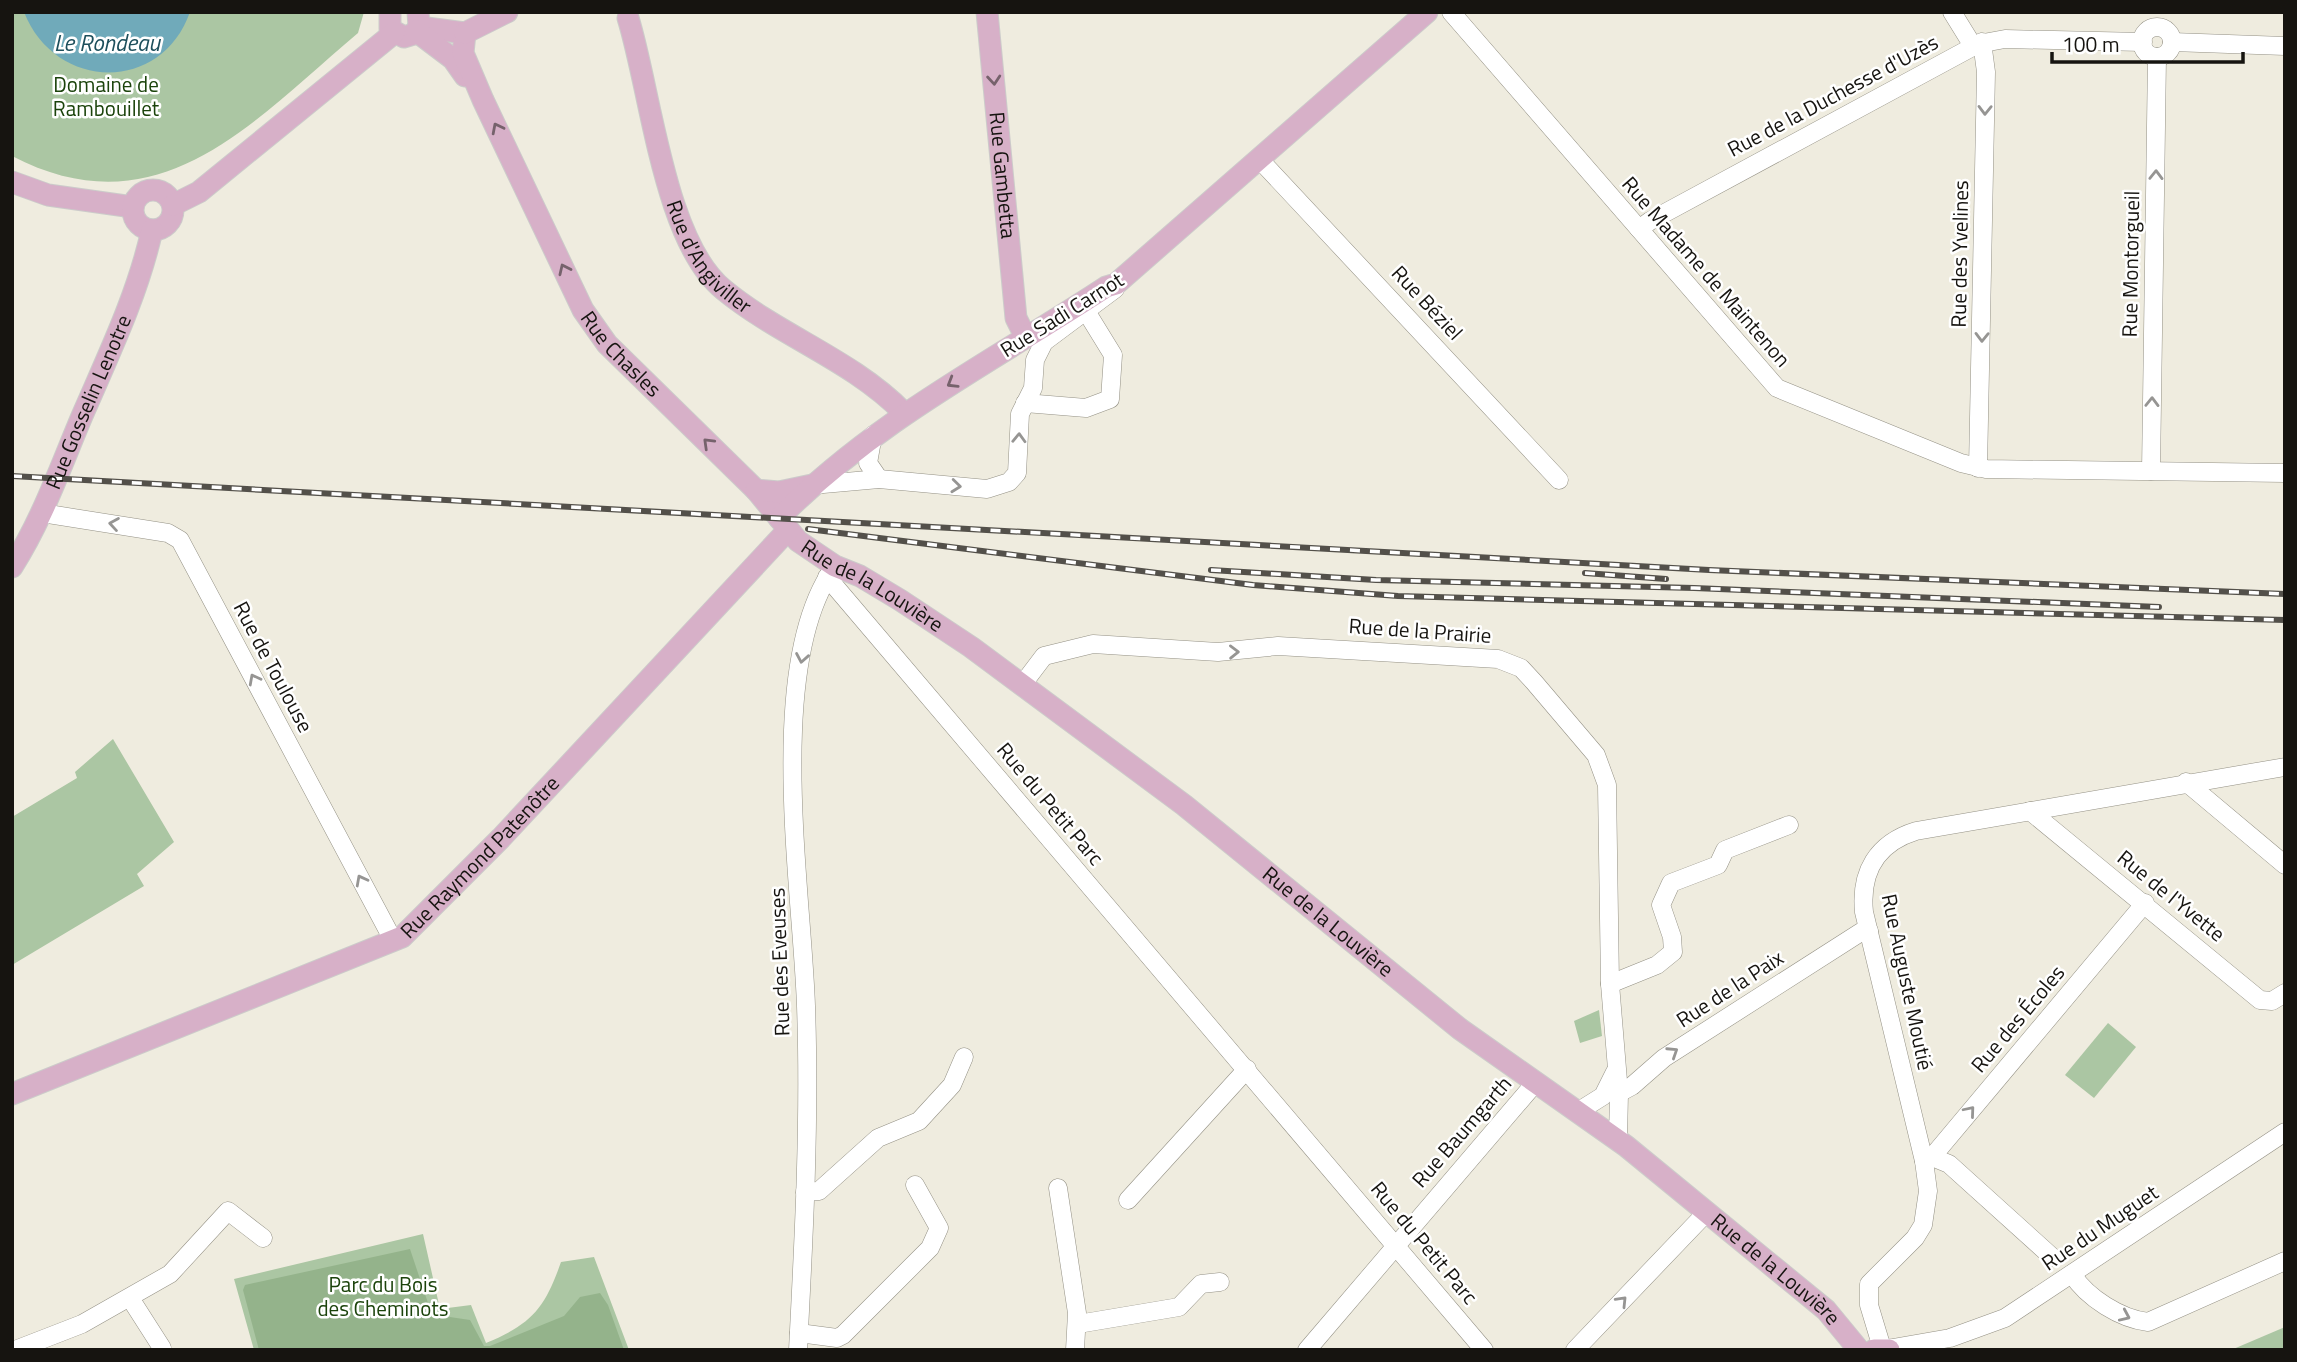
<svg xmlns="http://www.w3.org/2000/svg" width="2297" height="1362" viewBox="0 0 2297 1362" font-family="'Titillium Web',sans-serif">
	<style>
		.green { fill: #abc6a3 }
		.forest { fill: #94b38b }
		.water { fill: #70aaba }
		.lines { fill: none; stroke-linecap: round; stroke-linejoin: round }
		.minor-casing { stroke: #949185; stroke-width: 19 }
		.major-casing { stroke: #cccbca; stroke-width: 23 }
		.minor { stroke: #fff; stroke-width: 18 }
		.major { stroke: #d7b0c8; stroke-width: 21 }
		.rail-casing { stroke: #53504a; stroke-width: 6 }
		.rail { stroke: #fff; stroke-width: 3.5; stroke-dasharray: 10; stroke-linecap: butt }
		.oneway { stroke: #76626c }
		.oneway2 { stroke: #969593 }
		.labels { text-anchor: middle; stroke-width: 5; stroke-linejoin: round; paint-order: stroke }
		.park-label { font-size: 21px; fill: #1b430b; stroke: #fff }
		.street-label { font-size: 21px; fill: #161410; stroke: #fff }
		.water-label { font-size: 23px; font-style: italic; fill: #1d4f5c; stroke: #fff }
	</style>
	<rect width="100%" height="100%" fill="#efecdf"/>
	<!-- green -->
	<g class="green">
		<path d="M12 12H364L358 33C253 121 160 233 12 156Z"/>
		<polygon points="113,739 174,842 137,874 144,886 12,965 12,817 77,778 75,772"/>
		<polygon points="1599,1010 1602,1036 1580,1043 1574,1021"/>
		<polygon points="2108,1023 2136,1047 2094,1098 2065,1075"/>
		<path d="M423 1234 440 1309 471 1305 486 1343C532 1324 545 1308 561 1262L594 1257 629 1350H254L234 1279Z"/>
		<polygon points="2285,1327 2285,1350 2231,1350"/>
	</g>
	<!-- forest -->
	<polygon class="forest" points="410,1249 430,1309 443,1316 470,1320 484,1346 490,1346 564,1316 580,1297 600,1293 608,1305 624,1350 259,1350 243,1290 245,1285"/>
	<!-- water -->
	<path class="water" d="M24 12H190C161 94 55 91 24 12Z"/>
	<g class="lines">
		<!-- minor casing -->
		<g class="minor-casing">
			<g id="minor">
				<polyline points="1451,12 1777,388 1961,463 1986,469 2285,473"/>
				<polyline points="1952,12 1973,46"/>
				<circle cx="2157" cy="42" r="15"/>
				<polyline points="2172,42 2285,46"/>
				<polyline points="1260,160 1559,480"/>
				<polyline points="1639,229 1650,221 1978,44 2005,39 2143,42"/>
				<polyline points="1025,403 1086,408 1110,399 1113,355 1081,303"/>
				<polyline points="873,435 868,463 879,479"/>
				<polyline points="1978,468 1986,72 1982,42"/>
				<polyline points="2151,471 2157,57"/>
				<polyline points="812,485 879,479 987,489 1009,482 1017,473 1020,414 1033,388 1035,360 1044,342 1115,289"/>
				<polyline points="42,513 168,533 180,540 393,940"/>
				<polyline points="827,577 1484,1350"/>
				<polyline points="1022,685 1044,656 1093,644 1218,652 1278,646 1498,659 1521,668 1534,682 1596,755 1607,785 1610,984 1619,1093 1618,1139"/>
				<polyline points="2186,782 2285,865"/>
				<polyline points="2030,811 2260,1000 2272,1001 2285,993"/>
				<polyline points="1610,984 1657,965 1673,952 1672,937 1661,905 1671,883 1718,865 1725,850 1789,825"/>
				<polyline points="1619,1093 1632,1086 1664,1058 1861,932 1869,931"/>
				<polyline points="1579,1111 1603,1096 1615,1072"/>
				<polyline points="1932,1157 1949,1164 2052,1257"/>
				<polyline points="1924,1161 1932,1157 2145,903"/>
				<polyline points="1058,1188 1077,1313 1075,1350"/>
				<polyline points="805,1192 819,1191 878,1138 919,1121 952,1085 964,1057"/>
				<polyline points="1128,1200 1247,1069"/>
				<path d="M2072 1274C2087 1298 2121 1319 2148 1322L2285 1261"/>
				<polyline points="130,1298 162,1348"/>
				<polyline points="1078,1324 1179,1307 1201,1284 1220,1282"/>
				<polyline points="799,1333 837,1338 843,1335 930,1248 939,1228 915,1185"/>
				<path d="M1882 1348 1869 1305V1284L1915 1238 1923 1225 1928 1191 1924 1161 1864 912C1860 872 1877 843 1916 831L2285 767"/>
				<polyline points="1887,1349 1950,1338 2005,1318 2285,1132"/>
				<polyline points="15,1350 82,1324 170,1274 228,1211 263,1238"/>
				<path d="M798 1350C804 1235 810 1120 806 1006 802 889 765 666 833 569"/>
				<polyline points="1307,1350 1536,1082"/>
				<polyline points="1575,1350 1706,1213"/>
			</g>
		</g>
		<!-- major casing -->
		<g class="major-casing">
			<g id="major">
				<polyline points="390,12 390,29 404,37 414,34 419,27 418,12"/>
				<path id="s1" d="M987 12 1016 318 1025 336"/>
				<path id="s2" d="M628 18C651 92 664 242 724 290 780 336 852 360 903 412"/>
				<polyline points="419,27 465,33"/>
				<polyline points="416,31 453,59 465,76"/>
				<path id="s3" d="M465 33 463 53 483 100 583 310 607 344 756 490 798 541 835 566 860 576 900 600 971 647 1184 805 1460 1029 1626 1146 1826 1310 1859 1350"/>
				<polyline points="465,33 507,12"/>
				<polyline points="12,182 48,195 133,207"/>
				<circle cx="153" cy="210" r="20"/>
				<polyline points="173,205 199,192 394,33"/>
				<polyline points="756,490 779,492 812,485"/>
				<path d="M779 518C877 419 992 362 1106 287L1116 284 1427 12"/>
				<path id="s4" d="M12 567C42 520 60 468 82 416 108 356 138 294 152 230"/>
				<path id="s5" d="M12 1094 402 937 501 838 788 530"/>
				<polyline points="1874,1350 1889,1350"/>
			</g>
		</g>
		<!-- minor -->
		<use href="#minor" class="minor"/>
		<!-- major -->
		<use href="#major" class="major"/>
		<!-- rail casing -->
		<g class="rail-casing">
			<g id="rail">
				<polyline points="12,476 1709,570 2285,594"/>
				<polyline points="808,529 1253,585 1398,596 2285,620"/>
				<polyline points="1211,570 1376,580 1694,588 2159,607"/>
				<polyline points="1585,573 1666,579"/>
			</g>
		</g>
		<!-- rail -->
		<use href="#rail" class="rail"/>
	</g>
	<!-- one-way arrows -->
	<defs><path id="oneway-chevron" d="M-2-3.5L2.5 0L-2 3.5" fill="none" stroke-width="1.6" stroke-linecap="round" stroke-linejoin="round" transform="scale(1.75)"/></defs>
	<g class="oneway">
		<use href="#oneway-chevron" transform="translate(994 80) rotate(85)"/>
		<use href="#oneway-chevron" transform="translate(497 128) rotate(-117)"/>
		<use href="#oneway-chevron" transform="translate(564 269) rotate(-115)"/>
		<use href="#oneway-chevron" transform="translate(952 383) rotate(149)"/>
		<use href="#oneway-chevron" transform="translate(708 443) rotate(-136)"/>
	</g>
	<g class="oneway2">
		<use href="#oneway-chevron" transform="translate(1985 110) rotate(91)"/>
		<use href="#oneway-chevron" transform="translate(2156 175) rotate(-89)"/>
		<use href="#oneway-chevron" transform="translate(1982 337) rotate(91)"/>
		<use href="#oneway-chevron" transform="translate(2152 402) rotate(-89)"/>
		<use href="#oneway-chevron" transform="translate(1019 438) rotate(-88)"/>
		<use href="#oneway-chevron" transform="translate(956 486) rotate(6)"/>
		<use href="#oneway-chevron" transform="translate(114 524) rotate(-171)"/>
		<use href="#oneway-chevron" transform="translate(1234 652) rotate(-1)"/>
		<use href="#oneway-chevron" transform="translate(802 658) rotate(100)"/>
		<use href="#oneway-chevron" transform="translate(254 679) rotate(-118)"/>
		<use href="#oneway-chevron" transform="translate(361 880) rotate(-118)"/>
		<use href="#oneway-chevron" transform="translate(1673 1052) rotate(-33)"/>
		<use href="#oneway-chevron" transform="translate(1970 1111) rotate(-50)"/>
		<use href="#oneway-chevron" transform="translate(1622 1301) rotate(-46)"/>
		<use href="#oneway-chevron" transform="translate(2125 1316) rotate(24)"/>
	</g>
	<g class="labels">
		<!-- park labels -->
		<g class="park-label">
			<text x="106" y="92">Domaine de<tspan x="106" dy="24">Rambouillet</tspan></text>
			<text x="383" y="1292">Parc du Bois<tspan x="383" dy="24">des Cheminots</tspan></text>
		</g>
		<!-- street labels -->
		<g class="street-label">
			<text transform="translate(1833 96) rotate(-28)" y="7">Rue de la Duchesse d'Uzès</text>
			<text dy="7" stroke="none"><textPath href="#s1" startOffset="164">Rue Gambetta</textPath></text>
			<text dy="7" stroke="none"><textPath href="#s2" startOffset="256">Rue d'Angiviller</textPath></text>
			<text transform="translate(1960 254) rotate(-89)" y="7">Rue des Yvelines</text>
			<text transform="translate(2131 264) rotate(-89)" y="7">Rue Montorgueil</text>
			<text transform="translate(1706 272) rotate(49)" y="7">Rue Madame de Maintenon</text>
			<text transform="translate(1427 303) rotate(47)" y="7">Rue Béziel</text>
			<text transform="translate(1062 315) rotate(-32)" y="7">Rue Sadi Carnot</text>
			<text dy="7" stroke="none"><textPath href="#s3" startOffset="362">Rue Chasles</textPath></text>
			<text dy="7" stroke="none"><textPath href="#s4" startOffset="182">Rue Gosselin Lenotre</textPath></text>
			<text dy="7" stroke="none"><textPath href="#s3" startOffset="707">Rue de la Louvière</textPath></text>
			<text transform="translate(1420 631) rotate(4)" y="7">Rue de la Prairie</text>
			<text transform="translate(273 667) rotate(62)" y="7">Rue de Toulouse</text>
			<text transform="translate(1050 804) rotate(50)" y="7">Rue du Petit Parc</text>
			<text dy="7" stroke="none"><textPath href="#s5" startOffset="532">Rue Raymond Patenôtre</textPath></text>
			<text transform="translate(2171 896) rotate(39)" y="7">Rue de l'Yvette</text>
			<text dy="7" stroke="none"><textPath href="#s3" startOffset="1274">Rue de la Louvière</textPath></text>
			<text transform="translate(780 962) rotate(-92)" y="7">Rue des Eveuses</text>
			<text transform="translate(1907 982) rotate(78)" y="7">Rue Auguste Moutié</text>
			<text transform="translate(1730 989) rotate(-33)" y="7">Rue de la Paix</text>
			<text transform="translate(2018 1019) rotate(-50)" y="7">Rue des Écoles</text>
			<text transform="translate(1462 1132) rotate(-49)" y="7">Rue Baumgarth</text>
			<text transform="translate(2100 1228) rotate(-34)" y="7">Rue du Muguet</text>
			<text transform="translate(1424 1243) rotate(50)" y="7">Rue du Petit Parc</text>
			<text dy="7" stroke="none"><textPath href="#s3" startOffset="1841">Rue de la Louvière</textPath></text>
		</g>
		<!-- water labels -->
		<g class="water-label">
			<text x="107" y="51">Le Rondeau</text>
		</g>
	</g>
	<!-- border -->
	<rect width="2297" height="1362" fill="none" stroke="#161410" stroke-width="28"/>
	<!-- scale -->
	<path d="M2052 52v10h191v-10" fill="none" stroke="#161410" stroke-width="3.5"/>
	<text x="2062" y="52" font-size="21" fill="#161410" stroke="#ffffff" stroke-width="5" paint-order="stroke">100 m</text>
</svg>
